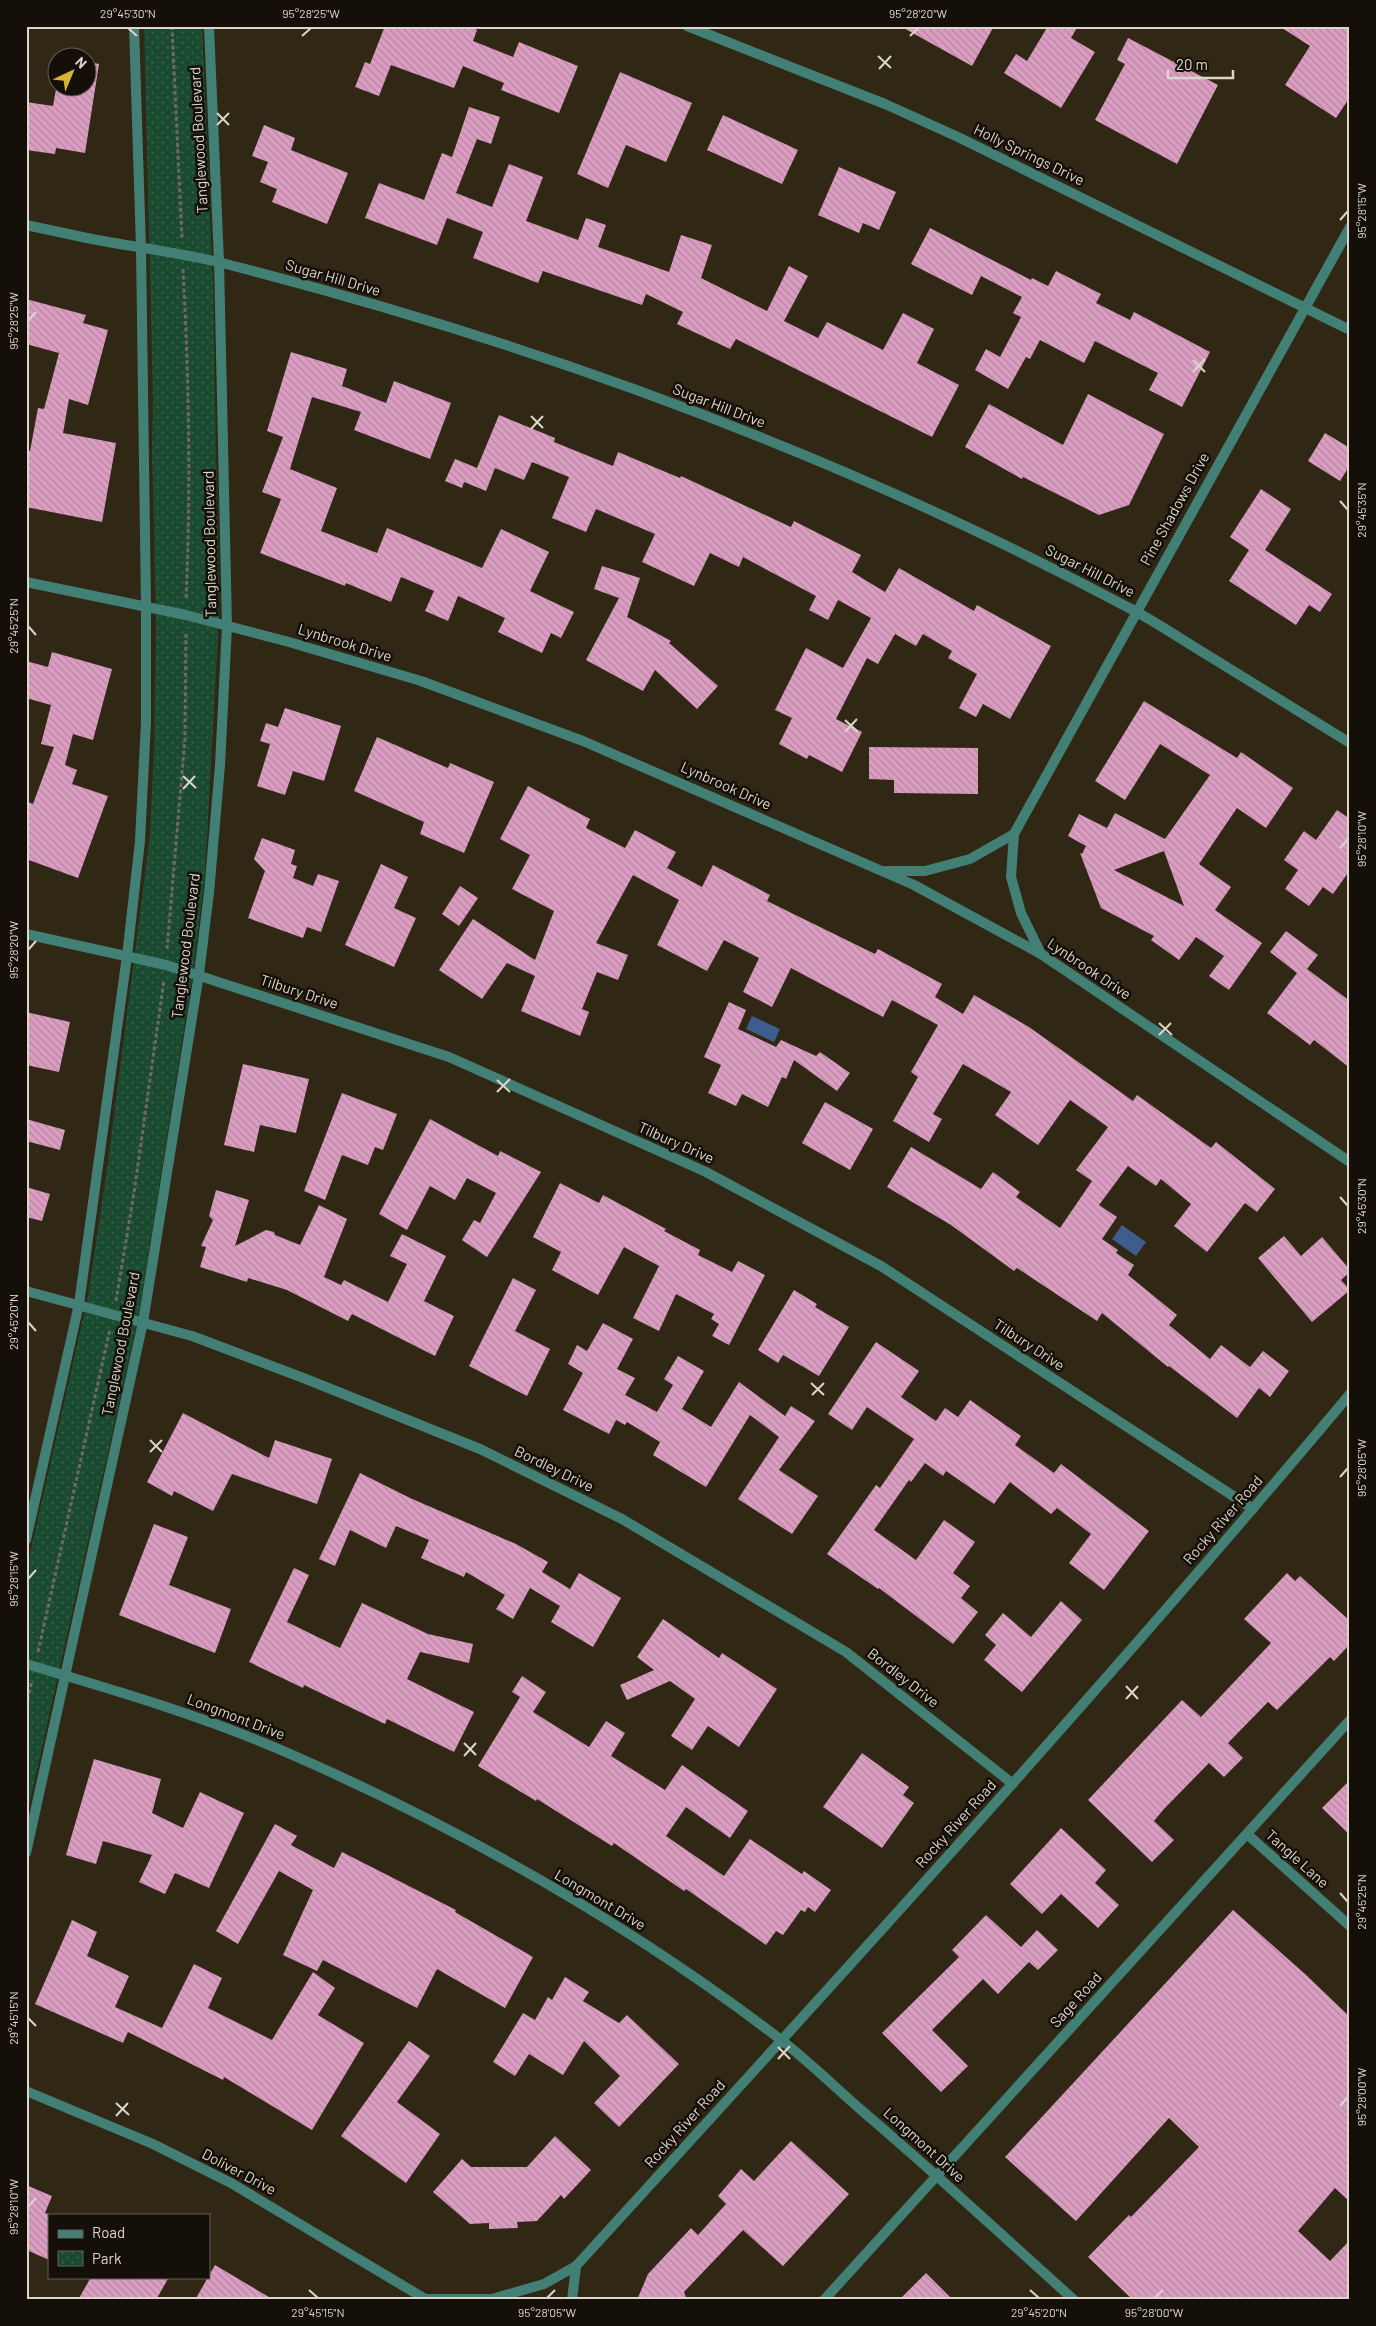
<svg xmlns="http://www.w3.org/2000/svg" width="1376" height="2326" viewBox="0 0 1376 2326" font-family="Barlow,sans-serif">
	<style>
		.park { fill: url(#park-dots) }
		.water { fill: #3c5d8d }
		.building { fill: url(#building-back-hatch); fill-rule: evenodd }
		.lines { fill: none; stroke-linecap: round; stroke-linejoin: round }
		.path { stroke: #71695a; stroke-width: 3; stroke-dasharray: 4 2.5; stroke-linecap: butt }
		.minor { stroke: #428076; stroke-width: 10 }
		.tertiary { stroke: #428076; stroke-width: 10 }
		.ticks { fill: none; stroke: #dcd6cb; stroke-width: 2 }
		.labels { text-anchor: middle; stroke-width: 5; stroke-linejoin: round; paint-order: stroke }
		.street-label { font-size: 15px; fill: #dcd6cb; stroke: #141009 }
		.neatline { fill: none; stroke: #dcd6cb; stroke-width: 2 }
		.ticks-label { font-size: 12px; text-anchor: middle; fill: #dcd6cb }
	</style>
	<defs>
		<pattern id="park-dots" width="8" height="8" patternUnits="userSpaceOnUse" patternTransform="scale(1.25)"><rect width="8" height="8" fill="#1a4b31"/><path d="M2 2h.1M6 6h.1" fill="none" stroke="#3b644e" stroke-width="1.8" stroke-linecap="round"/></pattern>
		<pattern id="building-back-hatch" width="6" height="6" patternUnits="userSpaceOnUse" patternTransform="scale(1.25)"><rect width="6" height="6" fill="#db9dc1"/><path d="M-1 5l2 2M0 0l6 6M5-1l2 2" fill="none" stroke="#b586a0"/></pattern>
	</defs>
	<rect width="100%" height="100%" fill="#302715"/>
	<!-- park -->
	<polygon class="park" points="144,26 202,26 213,283 219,617 205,874 194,966 139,1313 26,1819 26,1571 88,1296 108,1162 150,835 154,745 156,623 152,448 153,402"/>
	<!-- water -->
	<g class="water">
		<polygon points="752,1016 780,1029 774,1042 746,1029"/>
		<polygon points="1122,1225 1146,1242 1136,1256 1112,1239"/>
	</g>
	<!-- building -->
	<g class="building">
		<polygon points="385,26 468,26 477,30 473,41 513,57 519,42 578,66 559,113 501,90 504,83 463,66 454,88 391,65 379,96 355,87 365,62 370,64"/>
		<polygon points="900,26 994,26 972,66"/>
		<polygon points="1048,26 1078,26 1071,38 1095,52 1061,108 1004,73 1016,54 1027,61"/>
		<polygon points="1279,26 1350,26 1350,97 1336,118 1285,85 1310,46"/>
		<polygon points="1128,38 1218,85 1177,164 1095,120 1125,64 1117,60"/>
		<polygon points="88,62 99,64 85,153 56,148 55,154 26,150 26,102 53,106 58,78 58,88 88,88"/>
		<polygon points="620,72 692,103 666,162 626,145 608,188 577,174"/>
		<polygon points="469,107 500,117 491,144 477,139 456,193 492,207 509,164 543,177 526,221 578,240 586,218 606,225 598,247 669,272 681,235 712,245 701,278 767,311 789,266 808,276 784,321 818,338 827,322 883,350 903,313 934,329 917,363 959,385 932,437 736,339 730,349 677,324 683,312 646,294 642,305 543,271 538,283 473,258 483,232 447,218 437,245 365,218 379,183 424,200 442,153 452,157"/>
		<polygon points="723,115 798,150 782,184 707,150"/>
		<polygon points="264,125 295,138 291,150 348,173 327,224 272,202 277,189 260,182 268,162 252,156"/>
		<polygon points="839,167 896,192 879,230 863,223 859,233 818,215"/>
		<polygon points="930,228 1031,280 1032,278 1048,286 1056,271 1101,294 1096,303 1130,320 1134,312 1210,352 1182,407 1149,390 1158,373 1095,341 1084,363 1040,340 1030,359 1026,357 1008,389 975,370 986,349 1000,357 1021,317 1013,313 1022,297 981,276 972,295 911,264"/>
		<polygon points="26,299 86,315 83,323 108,330 88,405 69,399 63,433 116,443 102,522 26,507 26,450 30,451 38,408 44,409 59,353 26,344"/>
		<polygon points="291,352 347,369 342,386 386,403 394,381 451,403 430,459 354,430 361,412 312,397 290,469 337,488 321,531 377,553 387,528 482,568 501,529 549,552 530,591 574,612 561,638 551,633 542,653 498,632 505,618 458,596 448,621 425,611 434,591 401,577 391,602 346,583 345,586 260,553 281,499 262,492 283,437 267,431"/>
		<polygon points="1088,394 1164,434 1129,505 1099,515 1023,477 1022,479 965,447 989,404 1063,445"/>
		<polygon points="499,415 555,438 554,442 613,466 618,452 680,478 681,476 791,527 794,521 861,555 852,572 885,592 899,568 974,611 977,605 1051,646 1010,719 983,704 976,717 959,708 977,674 948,658 952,651 923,634 916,646 895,634 878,664 867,658 836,719 862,732 842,772 809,755 807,759 779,744 792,718 775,710 806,648 843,668 871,618 838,600 828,620 809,610 816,596 743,557 739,567 710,553 694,586 642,562 655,534 596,509 586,532 552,518 569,477 532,462 524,480 495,468 486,491 464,482 462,488 445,481 455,459 477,468"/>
		<polygon points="1325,433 1350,448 1350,465 1340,481 1308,461"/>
		<polygon points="1261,489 1291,509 1265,550 1332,594 1320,612 1309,605 1296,625 1229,581 1249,550 1230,537"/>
		<polygon points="602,566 640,578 627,617 671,641 669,643 718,686 697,709 655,670 643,691 586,660 619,598 594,589"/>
		<polygon points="52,652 112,669 93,740 73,734 65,765 77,770 72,784 108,796 78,878 26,859 26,801 33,804 54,747 41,744 51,705 26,698 26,661 48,667"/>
		<path d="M1144 701 1237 758 1241 752 1293 788 1266 828 1237 808 1199 864 1231 887 1215 910 1262 943 1229 990 1209 976 1224 956 1196 937 1179 960 1151 940 1154 936 1101 908 1080 853 1082 854 1086 846 1068 836 1079 814 1107 828 1115 813 1165 839 1210 775 1160 744 1125 800 1095 781ZM1164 851 1184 906 1114 870Z"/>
		<polygon points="285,708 341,726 324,781 293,771 285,795 257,786 270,744 260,741 266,723 278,727"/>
		<polygon points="377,737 448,768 450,763 494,782 464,853 420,834 424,822 354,791"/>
		<polygon points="869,747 978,748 978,794 894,793 894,780 869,779"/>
		<polygon points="528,786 590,819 586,828 625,848 635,830 676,852 667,868 702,887 713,865 770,895 767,901 875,954 878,949 942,984 935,997 963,1014 974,995 1029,1027 1133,1101 1137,1095 1211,1148 1216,1142 1275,1189 1257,1212 1245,1203 1207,1252 1174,1226 1191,1204 1161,1179 1156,1186 1128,1166 1099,1205 1117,1217 1102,1239 1118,1250 1116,1253 1134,1265 1128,1275 1177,1315 1169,1325 1210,1359 1221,1345 1250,1367 1263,1351 1289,1371 1270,1397 1259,1388 1237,1418 1169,1366 1168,1367 1102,1313 1097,1321 1017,1268 1014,1271 951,1225 887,1187 911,1147 981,1189 993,1172 1020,1192 1016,1197 1060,1228 1092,1181 1076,1170 1108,1127 1070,1100 1038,1145 995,1115 1011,1092 963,1064 933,1114 942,1119 929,1142 893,1121 918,1077 911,1072 938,1025 892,1000 883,1017 791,968 772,1007 743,992 759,958 724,940 707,971 657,945 679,900 633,875 596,943 628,955 618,980 597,972 582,1009 589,1012 580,1036 521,1011 535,976 507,963 482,999 439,970 473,919 535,960 554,911 512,889 530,855 500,839"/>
		<polygon points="1337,810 1350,819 1350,870 1333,894 1323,887 1309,906 1285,889 1298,870 1284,860 1304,831 1316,840"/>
		<polygon points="262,838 295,850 291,864 297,866 293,878 313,886 318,874 339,881 321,932 307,927 303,938 248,918 265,871 254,859"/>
		<polygon points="381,864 408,877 394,908 416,918 394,967 345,945"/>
		<polygon points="460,886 478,898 459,926 442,914"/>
		<polygon points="1286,931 1318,955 1307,969 1350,1001 1350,1068 1314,1040 1310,1045 1267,1013 1297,973 1270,952"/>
		<polygon points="729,1002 746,1010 738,1029 776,1047 781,1040 816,1056 820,1052 850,1073 837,1091 794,1060 786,1079 782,1077 768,1107 742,1094 736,1106 708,1093 721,1065 704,1057"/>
		<polygon points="26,1012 70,1022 59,1072 26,1065"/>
		<polygon points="243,1064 309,1079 296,1133 260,1125 254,1152 224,1145"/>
		<polygon points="342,1093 397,1114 383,1150 375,1147 368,1165 342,1155 325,1200 304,1191"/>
		<polygon points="825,1102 873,1129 850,1170 802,1143"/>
		<polygon points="26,1119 65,1130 60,1150 26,1141"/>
		<polygon points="430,1119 498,1156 500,1151 541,1172 487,1257 462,1240 474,1220 480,1223 496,1193 467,1178 455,1200 430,1186 407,1230 379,1214"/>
		<polygon points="560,1183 599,1203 603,1195 666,1229 664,1231 700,1250 698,1255 732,1272 738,1261 765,1275 729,1345 712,1336 719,1324 711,1319 714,1314 676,1294 659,1331 633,1318 659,1266 624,1247 598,1295 552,1270 561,1252 533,1237"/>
		<polygon points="26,1187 50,1194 42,1221 26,1217"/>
		<polygon points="216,1190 249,1200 235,1246 266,1230 274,1232 275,1235 300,1245 319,1205 347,1219 324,1277 341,1285 344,1280 388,1302 407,1264 390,1256 402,1234 446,1256 424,1301 454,1316 435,1356 352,1314 348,1321 287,1290 248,1278 247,1282 200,1267 206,1247 201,1246 213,1220 209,1216"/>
		<polygon points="1284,1236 1301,1256 1322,1237 1350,1270 1350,1272 1341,1280 1350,1290 1312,1322 1258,1258"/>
		<polygon points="513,1278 536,1290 515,1331 550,1349 527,1396 469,1366"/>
		<polygon points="794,1290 817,1304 815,1307 849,1327 819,1376 783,1355 778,1363 758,1350"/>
		<polygon points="603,1323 633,1339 617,1369 635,1378 625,1395 657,1412 673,1385 664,1379 678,1356 704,1371 682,1409 711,1427 739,1382 785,1416 791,1406 815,1421 779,1470 818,1496 792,1534 738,1499 779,1437 750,1415 706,1487 653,1455 660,1442 627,1422 625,1425 616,1420 609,1434 563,1410 583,1373 568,1364 577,1345 587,1351"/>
		<polygon points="876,1342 919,1371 901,1397 936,1421 945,1408 958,1417 970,1400 1021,1436 1015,1445 1054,1473 1061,1464 1149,1531 1104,1590 1069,1563 1091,1534 1057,1508 1051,1514 1010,1482 994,1504 946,1471 943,1476 925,1463 911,1482 909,1480 874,1530 916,1560 944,1520 975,1542 953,1573 970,1586 961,1598 978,1612 953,1644 879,1588 878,1589 827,1554 876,1485 880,1488 914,1439 867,1407 852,1430 828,1414"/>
		<polygon points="183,1413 269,1458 275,1440 332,1459 317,1504 232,1474 213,1511 174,1491 172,1496 147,1482"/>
		<polygon points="360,1473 410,1498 516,1544 548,1562 542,1572 570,1589 579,1573 621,1598 593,1647 551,1622 560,1606 530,1588 513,1619 496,1609 505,1595 466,1572 464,1577 421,1558 429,1540 396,1526 386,1548 350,1530 335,1566 319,1559"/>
		<polygon points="154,1524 188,1537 169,1585 231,1609 215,1653 119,1615"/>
		<polygon points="294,1568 309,1575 287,1622 340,1648 362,1603 428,1634 473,1644 469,1663 420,1652 407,1679 474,1712 454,1752 387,1719 385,1724 304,1685 303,1688 249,1662"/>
		<polygon points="1287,1573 1295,1581 1300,1576 1350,1621 1350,1644 1334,1661 1330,1657 1277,1710 1268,1702 1228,1743 1243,1758 1224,1777 1209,1763 1163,1810 1154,1821 1174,1840 1152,1862 1088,1800 1182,1700 1201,1717 1271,1643 1244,1619"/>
		<polygon points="1061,1601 1082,1620 1022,1692 984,1660 996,1645 985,1635 1003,1613 1031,1637"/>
		<polygon points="663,1619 719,1658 722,1653 777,1689 739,1747 708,1726 692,1750 671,1736 695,1699 670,1681 627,1700 620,1685 654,1670 637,1657"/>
		<polygon points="522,1676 546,1692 533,1712 589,1747 606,1721 625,1733 611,1756 665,1790 682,1765 748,1811 730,1838 686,1807 666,1836 724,1876 750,1839 802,1874 804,1871 831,1890 815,1912 808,1907 805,1912 801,1910 783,1935 776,1931 766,1945 686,1889 684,1891 614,1843 612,1846 537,1799 536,1801 478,1766 520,1697 512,1692"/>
		<polygon points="862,1753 909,1787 903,1795 914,1803 882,1848 823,1807"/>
		<polygon points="94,1759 161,1779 152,1813 183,1828 200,1792 244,1813 209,1888 175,1873 165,1894 139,1882 152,1855 103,1841 96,1864 66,1855"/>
		<polygon points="1350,1780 1350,1835 1322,1808"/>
		<polygon points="275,1824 297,1836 291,1845 334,1868 342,1852 456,1910 455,1912 533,1957 505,2008 437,1969 417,2008 323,1960 317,1971 283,1955 313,1890 279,1871 238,1944 216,1931"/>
		<polygon points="1061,1828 1106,1870 1095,1883 1119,1905 1098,1928 1061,1894 1042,1914 1010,1884"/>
		<polygon points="1233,1910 1305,1974 1350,2017 1350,2202 1335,2188 1298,2231 1330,2261 1350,2240 1350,2300 1133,2300 1088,2257 1129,2215 1131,2217 1199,2147 1169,2118 1076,2221 1005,2157"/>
		<polygon points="986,1915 1021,1947 1037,1930 1058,1950 1038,1970 1029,1962 998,1994 983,1979 932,2030 968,2066 941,2092 882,2033 959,1957 952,1950"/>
		<polygon points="72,1920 97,1932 87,1956 129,1976 115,2007 162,2028 194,1964 222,1978 208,2008 272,2040 313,1972 335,1988 318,2015 364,2043 312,2130 224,2077 223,2080 128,2032 123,2043 35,2004"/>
		<polygon points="565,1977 589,1992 583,2001 619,2023 627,2015 679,2064 619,2127 594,2103 620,2076 584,2041 563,2075 529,2054 515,2076 493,2062 523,2013 535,2020 548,1997 552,2000"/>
		<polygon points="409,2041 430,2056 397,2102 440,2134 406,2183 341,2136"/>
		<polygon points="555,2136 591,2170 564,2199 561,2195 537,2221 517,2222 518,2228 489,2229 489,2223 470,2224 433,2192 462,2159 471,2167 527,2167"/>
		<polygon points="791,2141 849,2194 783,2266 743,2230 684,2292 687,2300 637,2300 648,2274 691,2228 698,2235 726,2204 718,2196 741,2169 754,2181"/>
		<polygon points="26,2185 52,2196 45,2213 49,2214 49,2260 29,2251 26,2257"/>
		<polygon points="215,2265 274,2300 195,2300"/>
		<polygon points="926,2273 953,2300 899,2300"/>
		<polygon points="91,2277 169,2277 156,2300 78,2300"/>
	</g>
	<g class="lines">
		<!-- path -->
		<g class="path">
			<polyline points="172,26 182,240"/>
			<path d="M183 269C189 380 191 490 186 600"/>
			<polyline points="167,949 185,738 186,631"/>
			<polyline points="116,1301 134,1193 164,980"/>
			<polyline points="38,1652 110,1329"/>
			<polyline points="26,1706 32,1680"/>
		</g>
		<!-- minor -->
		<g class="minor">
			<polyline points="687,26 885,104 958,137 1350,330"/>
			<path d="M87 238C132 247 178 252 222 263 537 343 846 457 1133 610 1159 624 1184 641 1209 656 1256 685 1303 714 1350 743"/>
			<polyline points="26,582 186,615 289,642 421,681 583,741 914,885 1041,954 1350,1162"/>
			<polyline points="886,871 925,871 970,859 1014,834"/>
			<polyline points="26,934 166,965 449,1057 706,1172 881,1266 1253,1509"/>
			<polyline points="1041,954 1021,913 1011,877 1014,834 1350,227"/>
			<polyline points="26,1291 192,1336 306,1379 480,1449 622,1519 846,1652 1013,1784"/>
			<path d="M26 1664C118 1691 210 1718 297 1757 467 1832 632 1926 780 2039 808 2061 834 2086 860 2109 933 2171 1003 2236 1074 2300"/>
			<polyline points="1247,1834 1350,1926"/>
			<polyline points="26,2091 153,2144 231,2183 427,2300"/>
			<path d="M426 2299H492L544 2284 576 2266C838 1979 1100 1692 1350 1394"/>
			<polyline points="572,2300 576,2266"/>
		</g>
		<!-- tertiary -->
		<g class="tertiary">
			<polyline points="26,225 87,238"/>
			<polyline points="26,1540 79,1304 127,956 140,841 146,722 146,606 141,249 134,26"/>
			<polyline points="26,1853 143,1322 199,974 209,893 220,765 227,626 219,262 209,26"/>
			<polyline points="824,2300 1350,1720"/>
		</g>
	</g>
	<!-- ticks -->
	<path class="ticks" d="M128 28 137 36M302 36 311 28M910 36 918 28M878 56 891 68M879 69 891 56M217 113 229 125M217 125 229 113M1340 220 1348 211M28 321 36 312M1193 360 1205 372M1193 372 1205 359M531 416 543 428M531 429 543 416M1340 501 1348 510M28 626 36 635M845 720 858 732M845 732 857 719M183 776 196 788M183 789 195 776M1340 848 1348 839M28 950 36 941M1159 1023 1172 1035M1159 1035 1171 1023M497 1080 510 1092M497 1092 510 1079M1340 1197 1348 1206M28 1322 36 1331M811 1383 824 1395M812 1395 824 1383M150 1440 162 1452M150 1452 162 1440M1340 1477 1348 1468M28 1579 36 1570M1126 1686 1138 1699M1126 1699 1138 1686M464 1743 476 1755M464 1756 476 1743M1340 1893 1348 1902M28 2018 36 2026M778 2047 790 2059M778 2059 790 2046M116 2103 129 2115M1340 2106 1348 2097M116 2116 128 2103M28 2207 36 2198M309 2290 318 2298M1030 2290 1039 2298M547 2298 555 2290M1154 2298 1163 2290"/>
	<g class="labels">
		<!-- street labels -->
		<g class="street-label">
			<text transform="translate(199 140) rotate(-93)" y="5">Tanglewood Boulevard</text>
			<text transform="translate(1029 155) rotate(26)" y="5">Holly Springs Drive</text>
			<text transform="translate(333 278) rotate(16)" y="5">Sugar Hill Drive</text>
			<text transform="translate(719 406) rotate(21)" y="5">Sugar Hill Drive</text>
			<text transform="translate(1175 509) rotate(-61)" y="5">Pine Shadows Drive</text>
			<text transform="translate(210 544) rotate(-91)" y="5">Tanglewood Boulevard</text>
			<text transform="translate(1090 571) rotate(27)" y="5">Sugar Hill Drive</text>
			<text transform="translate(345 643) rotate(17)" y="5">Lynbrook Drive</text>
			<text transform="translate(726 786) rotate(24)" y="5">Lynbrook Drive</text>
			<text transform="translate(186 946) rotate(-83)" y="5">Tanglewood Boulevard</text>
			<text transform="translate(1089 969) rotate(34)" y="5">Lynbrook Drive</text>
			<text transform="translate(299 992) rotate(18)" y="5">Tilbury Drive</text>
			<text transform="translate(676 1143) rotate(24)" y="5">Tilbury Drive</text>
			<text transform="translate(121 1344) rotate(-79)" y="5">Tanglewood Boulevard</text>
			<text transform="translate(1029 1345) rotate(33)" y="5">Tilbury Drive</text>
			<text transform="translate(554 1469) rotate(26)" y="5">Bordley Drive</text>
			<text transform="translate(1223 1520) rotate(-49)" y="5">Rocky River Road</text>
			<text transform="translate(903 1678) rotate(38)" y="5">Bordley Drive</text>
			<text transform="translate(236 1717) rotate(21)" y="5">Longmont Drive</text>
			<text transform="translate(956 1824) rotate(-48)" y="5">Rocky River Road</text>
			<text transform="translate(1297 1859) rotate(42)" y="5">Tangle Lane</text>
			<text transform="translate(600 1900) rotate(31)" y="5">Longmont Drive</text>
			<text transform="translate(1076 2000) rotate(-48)" y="5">Sage Road</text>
			<text transform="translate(685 2124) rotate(-48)" y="5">Rocky River Road</text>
			<text transform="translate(924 2145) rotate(42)" y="5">Longmont Drive</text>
			<text transform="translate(239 2172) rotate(28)" y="5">Doliver Drive</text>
		</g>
	</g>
	<!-- border -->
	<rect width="1376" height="2326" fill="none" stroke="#141009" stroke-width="55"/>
	<!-- legend -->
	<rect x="48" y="2214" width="162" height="65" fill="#141009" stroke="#645f57"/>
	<rect x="58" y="2230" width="25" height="8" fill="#428076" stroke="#645f57"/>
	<text x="92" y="2238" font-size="15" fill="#dcd6cb">Road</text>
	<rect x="58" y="2251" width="25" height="15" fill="url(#park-dots)" stroke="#645f57"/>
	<text x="92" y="2264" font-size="15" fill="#dcd6cb">Park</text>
	<!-- north arrow -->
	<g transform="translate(72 72) rotate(44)"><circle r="24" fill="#141009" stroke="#645f57"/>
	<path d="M0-4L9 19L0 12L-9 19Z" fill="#d7b434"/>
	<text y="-8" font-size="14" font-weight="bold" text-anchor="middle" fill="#dcd6cb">N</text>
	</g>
	<!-- scale -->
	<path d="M1168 70v8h65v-8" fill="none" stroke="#dcd6cb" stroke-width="2.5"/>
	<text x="1176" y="70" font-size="15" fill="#dcd6cb" stroke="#141009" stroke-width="4" paint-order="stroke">20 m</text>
	<rect x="28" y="28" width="1320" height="2270" class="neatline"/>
	<g class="ticks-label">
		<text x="128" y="18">29°45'30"N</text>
		<text x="311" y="18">95°28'25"W</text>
		<text x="918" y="18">95°28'20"W</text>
		<text transform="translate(1362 211) rotate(-90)" y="4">95°28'15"W</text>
		<text transform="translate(14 321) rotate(-90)" y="4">95°28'25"W</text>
		<text transform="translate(1362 510) rotate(-90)" y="4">29°45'35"N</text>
		<text transform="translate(14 626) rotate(-90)" y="4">29°45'25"N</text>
		<text transform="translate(1362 839) rotate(-90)" y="4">95°28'10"W</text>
		<text transform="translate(14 950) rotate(-90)" y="4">95°28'20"W</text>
		<text transform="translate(1362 1206) rotate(-90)" y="4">29°45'30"N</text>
		<text transform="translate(14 1322) rotate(-90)" y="4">29°45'20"N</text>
		<text transform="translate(1362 1468) rotate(-90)" y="4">95°28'05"W</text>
		<text transform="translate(14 1579) rotate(-90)" y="4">95°28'15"W</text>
		<text transform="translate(1362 1902) rotate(-90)" y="4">29°45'25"N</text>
		<text transform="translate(14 2018) rotate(-90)" y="4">29°45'15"N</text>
		<text transform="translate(1362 2097) rotate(-90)" y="4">95°28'00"W</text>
		<text transform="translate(14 2207) rotate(-90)" y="4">95°28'10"W</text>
		<text x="318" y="2317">29°45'15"N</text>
		<text x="547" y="2317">95°28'05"W</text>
		<text x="1039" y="2317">29°45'20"N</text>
		<text x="1154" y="2317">95°28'00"W</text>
	</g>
</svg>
